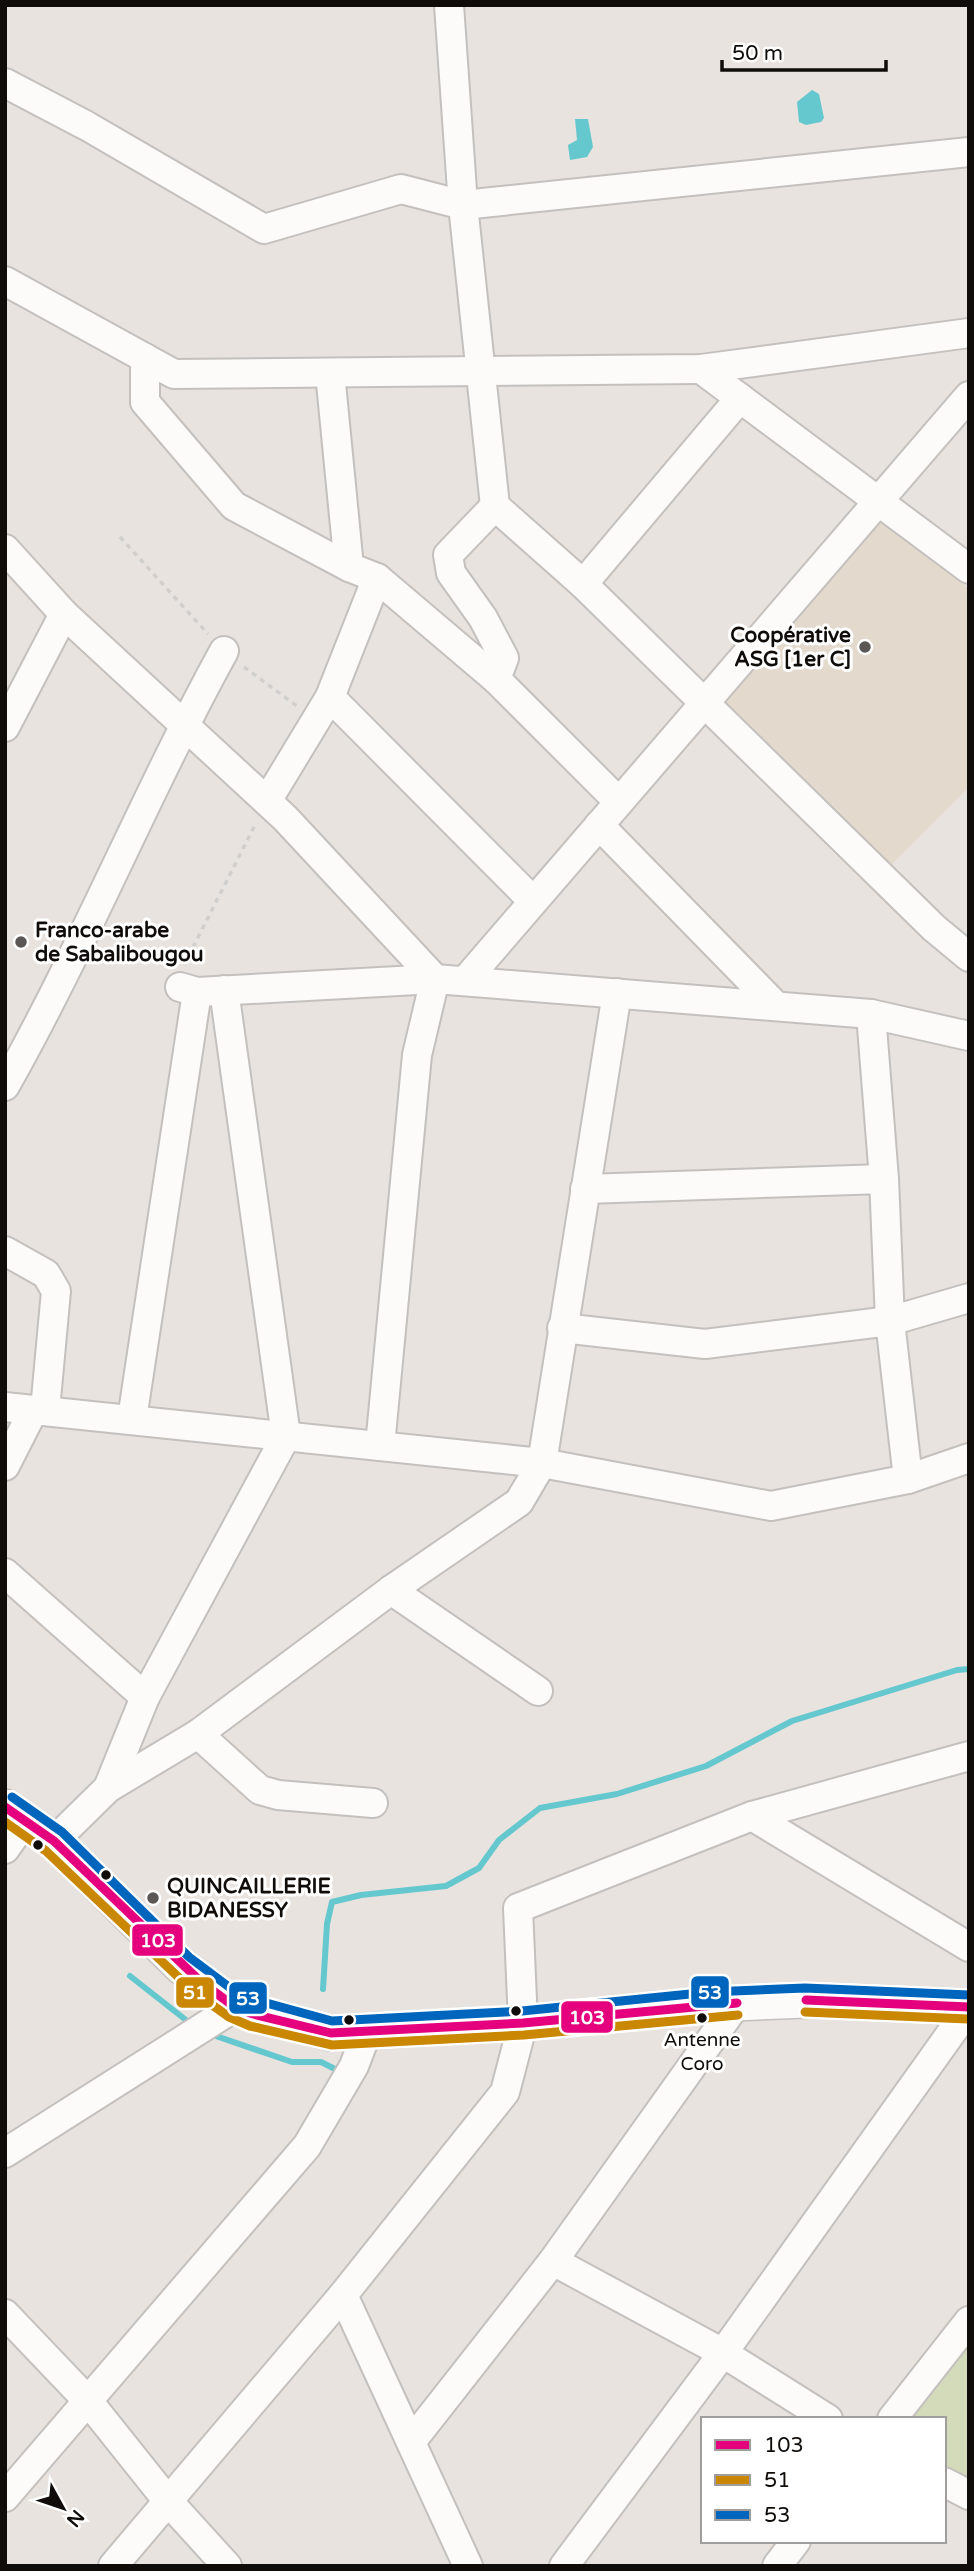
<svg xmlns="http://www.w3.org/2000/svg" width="974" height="2571" viewBox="0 0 974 2571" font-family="'Varela Round',sans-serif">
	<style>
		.built { fill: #e3d9cd }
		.green { fill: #d4dbbb }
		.water { fill: #65c8cf }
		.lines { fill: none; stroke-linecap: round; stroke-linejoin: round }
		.stream { stroke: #65c8cf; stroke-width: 6 }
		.minor-casing { stroke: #c4c0bd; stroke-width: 32 }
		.major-casing { stroke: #c4c0bd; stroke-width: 38 }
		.path { stroke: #d1cfce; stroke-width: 3.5; stroke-dasharray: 5 5; stroke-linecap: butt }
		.minor { stroke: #fcfbfa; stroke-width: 28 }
		.major { stroke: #fcfbfa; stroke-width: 35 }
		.bus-1-casing { stroke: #fff; stroke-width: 14 }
		.bus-2-casing { stroke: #fff; stroke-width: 14 }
		.bus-3-casing { stroke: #fff; stroke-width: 14 }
		.bus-1 { stroke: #e5007d; stroke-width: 9 }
		.bus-2 { stroke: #c98702; stroke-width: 9 }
		.bus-3 { stroke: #0065bd; stroke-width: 9 }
		.poi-dot { fill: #5b5754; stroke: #fff; stroke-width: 2.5 }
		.bus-dot { fill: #0f0c09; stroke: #fff; stroke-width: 2.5 }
		.labels { text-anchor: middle; stroke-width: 6; stroke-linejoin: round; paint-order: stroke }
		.bus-label { font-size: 19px; fill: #0f0c09; stroke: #fff }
		.poi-label { font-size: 21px; font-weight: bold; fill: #0f0c09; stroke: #fff; text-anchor: start }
		.line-badge { stroke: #fff; stroke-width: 2.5 }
		.badge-label { font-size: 19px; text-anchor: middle; font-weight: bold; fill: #fff }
	</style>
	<rect width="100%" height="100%" fill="#e8e3de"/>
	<!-- built -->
	<polygon class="built" points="880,516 969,589 969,787 884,872 710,704"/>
	<!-- green -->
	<polygon class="green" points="969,2336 969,2499 944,2481 944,2419 909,2419"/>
	<!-- water -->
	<g class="water">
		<polygon points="812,90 819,94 824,118 821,122 806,125 799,122 797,102"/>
		<polygon points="575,119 588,119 593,147 587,157 570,160 568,145 577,140"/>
	</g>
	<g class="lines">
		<!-- stream -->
		<g class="stream">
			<polyline points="130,1976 191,2024"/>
			<polyline points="323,1989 327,1924 332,1902 361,1895 446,1886 479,1868 499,1840 540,1808 617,1794 706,1766 792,1721 957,1670 969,1669"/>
			<polyline points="210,2034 292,2062 321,2062 337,2070 338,2076"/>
		</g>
		<!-- minor casing -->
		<g class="minor-casing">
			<g id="minor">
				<polyline points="449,5 463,205 495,506 583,584 934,928 969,957"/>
				<polyline points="5,83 87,126 264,229 401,189 463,205 969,152"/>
				<polyline points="5,281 174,374 701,369 969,333"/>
				<polyline points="145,358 145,402 234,506 349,567 377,578 496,679 619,802"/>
				<polyline points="701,369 969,569"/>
				<polyline points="330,373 349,567"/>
				<polyline points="495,506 448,555 451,573 483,618 504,658 496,679"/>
				<polyline points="5,549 64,614 285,818 435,979 417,1055 380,1446"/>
				<polyline points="583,584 740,398"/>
				<polyline points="330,697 533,901"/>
				<polyline points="5,727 64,614"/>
				<polyline points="267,801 330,697 377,578"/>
				<polyline points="599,825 775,1005"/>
				<polyline points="465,981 969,396"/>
				<polyline points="180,987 197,992 435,979 871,1014 969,1036"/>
				<polyline points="871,1014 884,1179 890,1321 908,1479"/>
				<path d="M5 1086C85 944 146 793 224 651"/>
				<polyline points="585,1189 884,1179"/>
				<polyline points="5,1251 46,1274 56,1291 45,1410"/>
				<polyline points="562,1328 705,1344 890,1321 969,1298"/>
				<polyline points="5,1407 542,1463 771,1506 908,1479 969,1458"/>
				<polyline points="132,1419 197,992"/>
				<polyline points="5,1466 33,1411"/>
				<polyline points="5,1573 145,1697"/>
				<polyline points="391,1590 538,1691"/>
				<polyline points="198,1734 260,1790 278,1795 373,1803"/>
				<polyline points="108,1788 145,1697 286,1436 224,990"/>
				<polyline points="752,1816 969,1947"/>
				<polyline points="54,1841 108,1788 198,1734 391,1590 519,1502 542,1463 617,993"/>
				<polyline points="5,1849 24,1822"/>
				<polyline points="5,2153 235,2007"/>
				<polyline points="553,2261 723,2353 828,2419"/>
				<polyline points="5,2314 88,2401 167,2500 227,2566"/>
				<polyline points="892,2419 969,2321"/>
				<polyline points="411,2442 553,2261 737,2003"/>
				<polyline points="944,2482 969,2495"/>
				<polyline points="5,2497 307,2146 354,2066 367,2032"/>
				<polyline points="113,2566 343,2295"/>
				<polyline points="468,2566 343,2295 505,2092 523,2023 518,1908 752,1816 969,1756"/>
				<polyline points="564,2566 723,2353 969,2008"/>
				<polyline points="777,2566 796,2541"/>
			</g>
		</g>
		<!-- major casing -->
		<g class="major-casing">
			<polyline id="major" points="5,1807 54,1841 181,1966 235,2007 331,2033 523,2023 711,2004 806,2000 969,2007"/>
		</g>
		<!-- path -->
		<g class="path">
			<polyline points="120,537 208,634"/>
			<polyline points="244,667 297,706"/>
			<polyline points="184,965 255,825"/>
		</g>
		<!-- minor -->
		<use href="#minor" class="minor"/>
		<!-- major -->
		<use href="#major" class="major"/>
		<!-- bus-1 casing -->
		<g class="bus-1-casing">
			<g id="bus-1">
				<polyline points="5,1807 54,1841 201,1982 235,2007 253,2014 331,2033 523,2023 737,2003"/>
				<polyline points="806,2000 969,2007"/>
			</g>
		</g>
		<!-- bus-2 casing -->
		<g class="bus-2-casing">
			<g id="bus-2">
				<polyline points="5,1822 46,1851 194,1992 229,2017 250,2026 332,2045 524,2035 738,2015"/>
				<polyline points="805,2012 968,2019"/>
			</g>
		</g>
		<!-- bus-3 casing -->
		<g class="bus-3-casing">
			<polyline id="bus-3" points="12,1797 62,1832 189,1957 241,1996 332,2021 522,2011 710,1992 805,1988 969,1995"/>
		</g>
		<!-- bus-1 -->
		<use href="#bus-1" class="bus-1"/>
		<!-- bus-2 -->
		<use href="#bus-2" class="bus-2"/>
		<!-- bus-3 -->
		<use href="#bus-3" class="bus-3"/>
	</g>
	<!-- markers -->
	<g class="poi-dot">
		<circle cx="865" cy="647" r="7"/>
		<circle cx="21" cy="942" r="7"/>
		<circle cx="153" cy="1898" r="7"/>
	</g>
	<g class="bus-dot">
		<circle cx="38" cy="1845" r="6"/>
		<circle cx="106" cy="1875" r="6"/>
		<circle cx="516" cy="2011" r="6"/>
		<circle cx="702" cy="2018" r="6"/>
		<circle cx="349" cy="2020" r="6"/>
	</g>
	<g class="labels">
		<!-- bus labels -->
		<g class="bus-label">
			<text x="702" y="2046">Antenne<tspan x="702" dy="24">Coro</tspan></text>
		</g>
		<!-- poi labels -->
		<g class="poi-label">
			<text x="851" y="642" text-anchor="end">Coopérative<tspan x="851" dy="24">ASG [1er C]</tspan></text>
			<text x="35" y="937">Franco-arabe<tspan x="35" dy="24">de Sabalibougou</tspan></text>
			<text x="167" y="1893">QUINCAILLERIE<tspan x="167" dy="24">BIDANESSY</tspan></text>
		</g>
	</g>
	<g class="line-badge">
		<rect x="131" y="1923" width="53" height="34" rx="7" fill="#e5007d"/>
		<rect x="690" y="1975" width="40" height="34" rx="7" fill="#0065bd"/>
		<rect x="175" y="1976" width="40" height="33" rx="7" fill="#c98702"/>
		<rect x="228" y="1981" width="40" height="34" rx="7" fill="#0065bd"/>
		<rect x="560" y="2000" width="54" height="34" rx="7" fill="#e5007d"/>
	</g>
	<g class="badge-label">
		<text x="158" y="1947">103</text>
		<text x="710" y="1999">53</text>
		<text x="195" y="1999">51</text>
		<text x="248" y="2005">53</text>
		<text x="587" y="2024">103</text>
	</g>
	<!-- border -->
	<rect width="974" height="2571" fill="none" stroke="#0f0c09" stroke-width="14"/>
	<!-- legend -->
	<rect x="701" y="2417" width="245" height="126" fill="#ffffff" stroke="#9f9e9d" stroke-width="2"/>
	<rect x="715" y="2440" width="35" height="10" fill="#e5007d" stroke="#9f9e9d" stroke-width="2"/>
	<text x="764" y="2452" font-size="21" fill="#0f0c09">103</text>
	<rect x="715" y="2475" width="35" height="10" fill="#c98702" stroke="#9f9e9d" stroke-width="2"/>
	<text x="764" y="2487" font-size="21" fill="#0f0c09">51</text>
	<rect x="715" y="2510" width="35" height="10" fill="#0065bd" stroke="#9f9e9d" stroke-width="2"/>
	<text x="764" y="2522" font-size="21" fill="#0f0c09">53</text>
	<!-- north arrow -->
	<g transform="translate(63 2508) rotate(130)" stroke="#ffffff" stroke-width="5" paint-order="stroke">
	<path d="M0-5L12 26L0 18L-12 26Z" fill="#0f0c09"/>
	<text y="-10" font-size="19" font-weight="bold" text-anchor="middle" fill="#0f0c09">N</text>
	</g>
	<!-- scale -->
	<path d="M722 60v10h164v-10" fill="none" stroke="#0f0c09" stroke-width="3.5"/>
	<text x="732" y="60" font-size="21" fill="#0f0c09" stroke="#ffffff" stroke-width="5" paint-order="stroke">50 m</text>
</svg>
